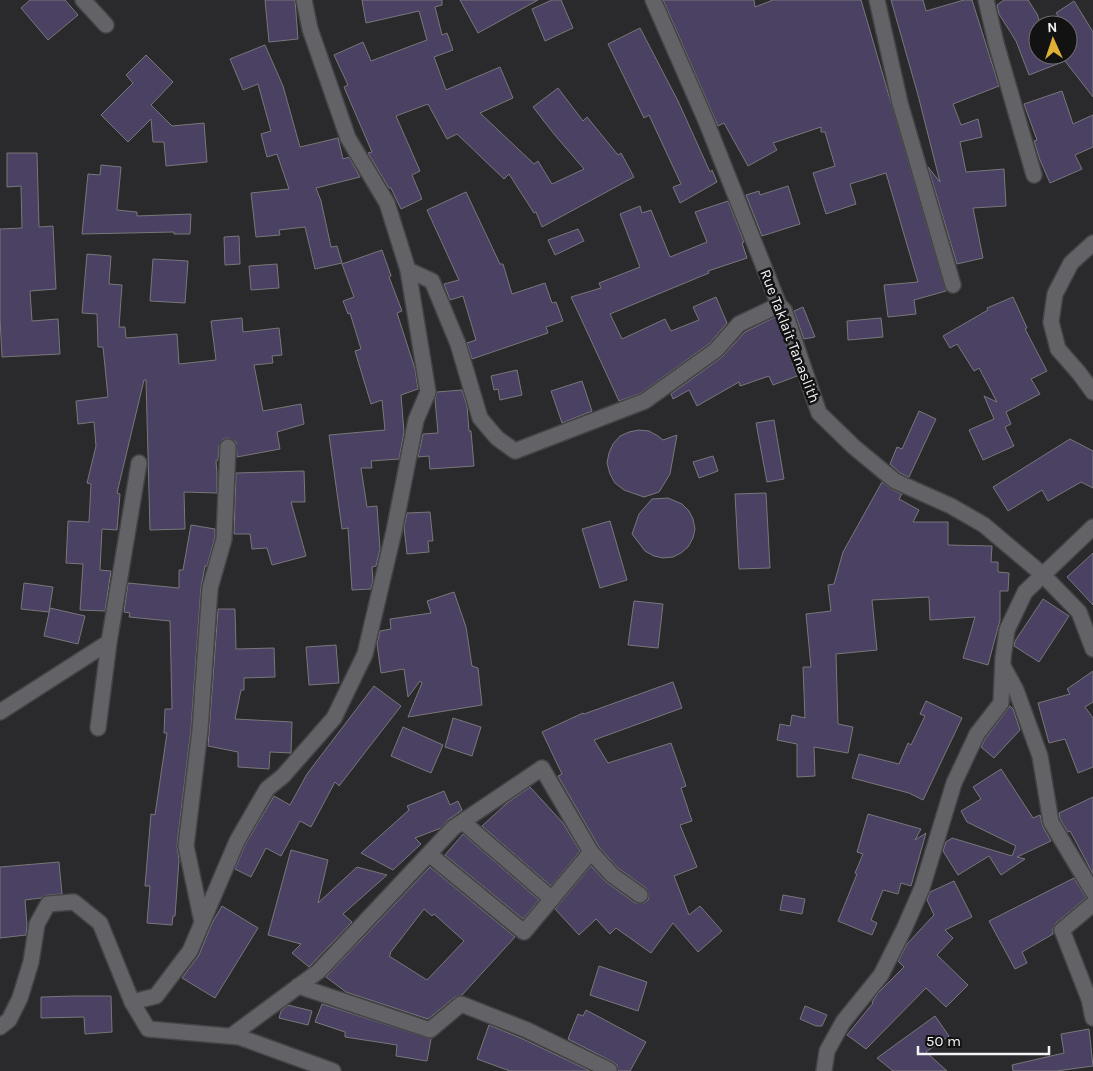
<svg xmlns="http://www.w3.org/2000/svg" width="1093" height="1071" viewBox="0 0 1093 1071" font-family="Karla,sans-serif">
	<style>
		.building { fill: #4b4163; stroke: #78777a; fill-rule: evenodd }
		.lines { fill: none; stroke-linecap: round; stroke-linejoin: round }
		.minor-casing { stroke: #444446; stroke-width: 18 }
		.minor { stroke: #636266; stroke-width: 15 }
		.labels { text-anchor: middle; stroke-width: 5; stroke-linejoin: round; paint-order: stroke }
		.street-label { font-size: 15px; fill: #f4f4f6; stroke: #121213 }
	</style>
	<rect width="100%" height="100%" fill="#2a292c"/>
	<!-- building -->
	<g class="building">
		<polygon points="30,0 65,0 78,15 48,40 21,8"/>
		<polygon points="265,0 295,0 298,39 269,42"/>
		<polygon points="362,0 442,0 442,5 435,7 442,35 447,33 453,50 434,57 446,90 500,67 513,98 480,113 534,164 538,161 552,184 584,169 554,134 533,107 558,88 583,121 587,117 618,155 621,153 634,177 542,227 536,212 534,213 509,174 504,179 457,134 447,139 428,104 396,116 420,171 412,175 422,199 401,209 391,188 389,188 368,153 372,152 344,87 348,85 334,55 363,42 371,61 427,40 419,11 366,23"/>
		<polygon points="460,0 538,0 478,33"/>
		<polygon points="552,0 561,0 573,28 545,41 532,9"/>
		<polygon points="663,0 754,0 755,7 773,0 861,0 946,291 914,300 916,314 888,317 884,285 918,282 886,173 850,184 856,204 826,214 813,173 835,166 825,132 821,132 821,127 773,143 777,150 748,166 724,123 718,126"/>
		<polygon points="891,0 923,0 926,11 964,0 972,0 999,86 953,104 961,125 978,119 982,137 960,142 966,172 1004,169 1006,206 973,208 983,258 957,264 928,167 940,182 918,95"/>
		<polygon points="1004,0 1028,0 1037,14 1040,23 1038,24 1038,55 1068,55 1068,25 1064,25 1056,13 1074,1 1093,32 1093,97 1065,61 1029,75 1016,41 999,14 997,5"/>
		<polygon points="640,28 678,101 710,172 712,170 717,182 680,203 673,187 681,184 649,115 644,118 608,44"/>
		<polygon points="265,45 283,86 300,147 338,138 343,159 349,157 360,177 316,188 321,201 331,247 337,246 342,263 315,269 305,227 279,230 280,235 256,237 251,193 289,189 277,154 267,157 261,134 271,131 258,84 243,90 230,59"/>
		<polygon points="146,55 173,82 151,105 172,126 204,123 207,162 166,166 164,142 153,142 151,119 128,142 101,115 133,83 126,75"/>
		<polygon points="1062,91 1073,124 1093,115 1093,147 1075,155 1082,169 1050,183 1040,160 1034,141 1037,140 1024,104"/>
		<polygon points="7,153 37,153 39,227 53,226 56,289 30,291 32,321 58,319 60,354 2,357 0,318 0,229 22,228 21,186 7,187"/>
		<polygon points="101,165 121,167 117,210 137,212 137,216 191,214 190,234 174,234 174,232 82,234 88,174 100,175"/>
		<polygon points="788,186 800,224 762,236 746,195 759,191 760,195"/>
		<polygon points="466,192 500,264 503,264 512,294 545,283 552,303 556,302 563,321 546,327 548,333 472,359 467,343 476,340 463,296 450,300 444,284 459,280 427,210"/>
		<polygon points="728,201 744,242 742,243 747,258 708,271 709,273 610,314 622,339 665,319 671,331 699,320 693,307 716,297 727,323 710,343 641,393 619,401 571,297 601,288 599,283 640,267 620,214 640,206 642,213 651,210 670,257 707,242 695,212"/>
		<polygon points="578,229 584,241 555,255 548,240"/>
		<polygon points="239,236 240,264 225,265 224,237"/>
		<polygon points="382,250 391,276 389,277 402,311 397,313 415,369 418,389 401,395 404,432 399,459 371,461 372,468 361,468 367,507 377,506 380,549 376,566 372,567 373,580 371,589 352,590 348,528 342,529 329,435 385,430 382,400 371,404 355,351 361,349 350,313 348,314 343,301 354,297 342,264"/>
		<polygon points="87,254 111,256 109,284 122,285 119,327 125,327 126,338 177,334 179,364 216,360 211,321 242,318 243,332 279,328 282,355 272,356 273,363 254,365 263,411 301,404 304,424 277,432 280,449 237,457 236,442 229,438 223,439 219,446 218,460 216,461 217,474 217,493 184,492 185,529 150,530 146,380 144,380 117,493 120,494 117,530 102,529 100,570 111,571 105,611 80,610 83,564 66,563 68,521 89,522 91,484 87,483 96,446 94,422 78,424 76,401 108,397 103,347 98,347 97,314 82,313"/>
		<polygon points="153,259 188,261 185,303 150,301"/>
		<polygon points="277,264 279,288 251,290 249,266"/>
		<polygon points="1013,297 1027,328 1025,329 1047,371 1031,379 1040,394 1006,412 1011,424 1005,427 1014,446 983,460 969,430 994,419 984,396 997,402 979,368 974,371 957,344 950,348 943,336 988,310 987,308"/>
		<polygon points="803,307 815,337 804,339 794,311"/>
		<polygon points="775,317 777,318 797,376 773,385 769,376 740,386 739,382 697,406 689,390 673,399 671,394 722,357 745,332"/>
		<polygon points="881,318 883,337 848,340 847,321"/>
		<polygon points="517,370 522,395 500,400 498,389 494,390 491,376"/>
		<polygon points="582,381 592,411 562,423 551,391"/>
		<polygon points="462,390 467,406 469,431 471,431 474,466 430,469 429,456 418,457 423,434 438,433 435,399 437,392"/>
		<polygon points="919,411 936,419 909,477 900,473 890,464 897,447 902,449"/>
		<polygon points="774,420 784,479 767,482 756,423"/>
		<polygon points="639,430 649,431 658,436 663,440 677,435 670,474 659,492 644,497 624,490 615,483 610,474 607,463 609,453 613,444 620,436 629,432"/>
		<polygon points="1070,439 1093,451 1093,488 1081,482 1048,501 1042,490 1008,511 993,487"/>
		<polygon points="713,456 718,471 699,478 693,462"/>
		<polygon points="304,471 305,502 291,502 306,556 272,565 267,548 252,549 250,534 234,534 236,473"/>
		<polygon points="882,482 891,489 902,494 899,499 919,510 913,522 948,522 948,545 992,546 991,562 998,562 998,572 1009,573 1008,591 1000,591 1000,620 988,665 963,658 975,617 930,620 929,597 872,600 877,650 836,654 838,724 853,727 848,753 814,747 815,776 797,777 797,744 777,740 780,724 790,726 792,715 805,718 803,667 811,667 806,614 831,611 828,585 834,584 843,552"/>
		<polygon points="766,493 770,568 739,569 735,494"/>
		<polygon points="668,498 682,504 689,511 693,519 695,529 693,538 688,547 681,553 673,557 663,558 654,556 645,551 632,534 639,514 652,499"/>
		<polygon points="430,512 433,541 428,541 429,552 407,554 404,527 407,513"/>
		<polygon points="610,521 627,580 600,588 582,529"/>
		<polygon points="191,525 215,529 215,537 207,566 205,566 201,587 191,729 177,845 179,860 175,916 173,916 172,925 147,923 150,886 145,886 151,814 155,815 167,733 164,733 165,709 172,709 170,621 129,617 130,613 124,612 128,583 179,588 179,570 183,570"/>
		<polygon points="1093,553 1093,605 1067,577"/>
		<polygon points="24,583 53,587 49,612 21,609"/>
		<polygon points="454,592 466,627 472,666 478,668 482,705 408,717 422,683 420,681 408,697 404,669 381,673 377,644 380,631 391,629 390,619 431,613 427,601"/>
		<polygon points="1043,599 1069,616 1039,662 1014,646 1015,641"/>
		<polygon points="634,601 663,604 658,648 628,645"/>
		<polygon points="50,608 85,616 78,644 44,636"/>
		<polygon points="218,609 235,609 236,649 274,648 275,677 244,678 244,690 241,690 235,719 292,722 291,753 270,752 269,769 238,767 238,752 208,746"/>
		<polygon points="336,645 339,683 309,685 306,647"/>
		<polygon points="1093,671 1093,702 1085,707 1093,718 1093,767 1078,773 1065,739 1049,743 1038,703 1070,694 1067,689"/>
		<polygon points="673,682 682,708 594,740 608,763 671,743 686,786 681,788 692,821 680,825 697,867 674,876 689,915 700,906 722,931 698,952 673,923 651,953 616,928 610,934 596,919 579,935 555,909 591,866 606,882 635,903 644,903 648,900 649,895 646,888 618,868 599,847 558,776 562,774 542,732 583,713 584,714"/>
		<polygon points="374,686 401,706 339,786 335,782 311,827 300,821 281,856 266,848 251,877 235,869 245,845 274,796 290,805 307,774"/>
		<polygon points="926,701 962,718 923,800 909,793 852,778 859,754 899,764 908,743 911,745 925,716 920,714"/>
		<polygon points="1010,706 1013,709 1020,730 994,758 981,747 985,739"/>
		<polygon points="453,718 481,727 472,756 445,747"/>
		<polygon points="403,727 443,745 431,773 391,756"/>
		<polygon points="1001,769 1033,818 1040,815 1043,827 1051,841 1017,857 1025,859 1001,875 989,856 958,875 943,851 946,842 952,838 1012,856 1016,846 967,822 961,811 981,799 973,787"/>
		<polygon points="530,787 563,823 580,851 551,886 482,826 507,803"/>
		<polygon points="444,791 450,805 458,801 462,810 448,820 441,828 415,838 421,844 393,870 361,853 409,810 407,806"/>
		<polygon points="1093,797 1093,874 1075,840 1070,831 1068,832 1060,819 1059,813"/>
		<polygon points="868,814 921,829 915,840 926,833 911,886 901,883 898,894 883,890 871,920 877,923 872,935 838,921 857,874 855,873 863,854 857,852"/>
		<polygon points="463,834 539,900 523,919 445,855"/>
		<polygon points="291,850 328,860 318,903 357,867 387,875 343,914 352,922 309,967 292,953 301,944 268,935"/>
		<polygon points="59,862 62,894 47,895 41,898 25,900 27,925 26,935 0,938 0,867"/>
		<path d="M430 867 515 937 462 995 455 997 428 1019 346 992 326 977ZM424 909 432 916 434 914 464 941 427 980 389 956 391 954 390 953Z"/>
		<polygon points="1074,878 1086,898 1056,923 1053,928 1053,934 1022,952 1027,963 1015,969 989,921"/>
		<polygon points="954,881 972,917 945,930 953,938 937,955 968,985 946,1007 926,988 866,1049 847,1035 873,1003 872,1002 878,993 904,967 898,961 907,944 934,915 927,900 930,892"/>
		<polygon points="783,895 805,899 802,914 780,910"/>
		<polygon points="222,906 258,928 215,998 182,978 199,955 212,923"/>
		<polygon points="599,966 647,982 638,1011 590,995"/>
		<polygon points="74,996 111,996 112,1032 85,1034 84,1017 41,1018 41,997"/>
		<polygon points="322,1004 431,1039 427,1061 396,1056 397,1045 345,1037 345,1032 315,1022"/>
		<polygon points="288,1005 312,1011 308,1025 279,1018 281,1011"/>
		<polygon points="805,1006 827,1015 822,1026 816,1026 800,1019"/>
		<polygon points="586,1010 646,1042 630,1071 618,1071 617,1065 613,1062 568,1039 578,1014 583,1016"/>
		<polygon points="935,1016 949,1036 926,1052 947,1071 893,1071 877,1058"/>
		<polygon points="489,1025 523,1039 590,1071 510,1071 477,1059"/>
		<polygon points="1089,1029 1093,1066 1056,1071 1013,1071 1012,1065 1064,1053 1061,1034"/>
	</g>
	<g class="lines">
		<!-- minor casing -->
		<g class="minor-casing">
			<g id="minor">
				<polyline points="83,0 106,25"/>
				<polyline points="653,0 706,121 779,305 784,310 819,413 854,447 895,481 951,506 984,525 1042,574 1079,612 1093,649"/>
				<polyline points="877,0 900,103 953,285"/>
				<polyline points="986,0 996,43 1034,175"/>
				<polyline points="1093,243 1071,263 1055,294 1051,322 1058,349 1079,373 1093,392"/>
				<polyline points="408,270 432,281 458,344 480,418 497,438 515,451 645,401 716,350 739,324 779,305"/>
				<polyline points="1003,666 1016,690 1040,756 1051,822 1093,892"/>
				<polyline points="0,712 109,642 139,463"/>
				<polyline points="98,728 109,642"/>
				<polyline points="463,822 552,899"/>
				<polyline points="591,852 612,875 640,895"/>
				<polyline points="1093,904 1062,930 1089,999 1093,1018"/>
				<polyline points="202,922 186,846 200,730 210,588 224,539 228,447"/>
				<polyline points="298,986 430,1030 461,1004 527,1030 609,1070 608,1071"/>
				<polyline points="132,1002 148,1029 239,1037 333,1071"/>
				<polyline points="0,1027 9,1020 20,998 31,962 37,924 48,904 74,902 100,923 132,1002 156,996 190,951 237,841 267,789 283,776 334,718 365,654 394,531 416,420 428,392 408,270 387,203 348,138 310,29 304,0"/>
				<polyline points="231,1036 319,971 453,828 542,768 591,852 524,932 429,854"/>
				<polyline points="824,1071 827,1051 843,1022 881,975 904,929 922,888 954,783 977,734 1001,703 1003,658 1007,630 1025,592 1093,527"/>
			</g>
		</g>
		<!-- minor -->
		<use href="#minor" class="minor"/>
	</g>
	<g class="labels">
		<!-- street labels -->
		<g class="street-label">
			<text transform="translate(790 336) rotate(69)" y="5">Rue Taklait Tanaslith</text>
		</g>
	</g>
	<!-- north arrow -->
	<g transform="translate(1053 40) rotate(357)"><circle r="24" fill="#121213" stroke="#6c6c6e"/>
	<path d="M0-4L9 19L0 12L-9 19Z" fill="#dfb034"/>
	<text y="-8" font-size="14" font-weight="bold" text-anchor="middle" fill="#f4f4f6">N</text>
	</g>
	<!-- scale -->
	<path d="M918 1046v8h131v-8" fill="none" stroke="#f4f4f6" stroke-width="2.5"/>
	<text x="926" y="1046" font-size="15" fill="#f4f4f6" stroke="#121213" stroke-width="4" paint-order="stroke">50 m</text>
</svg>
